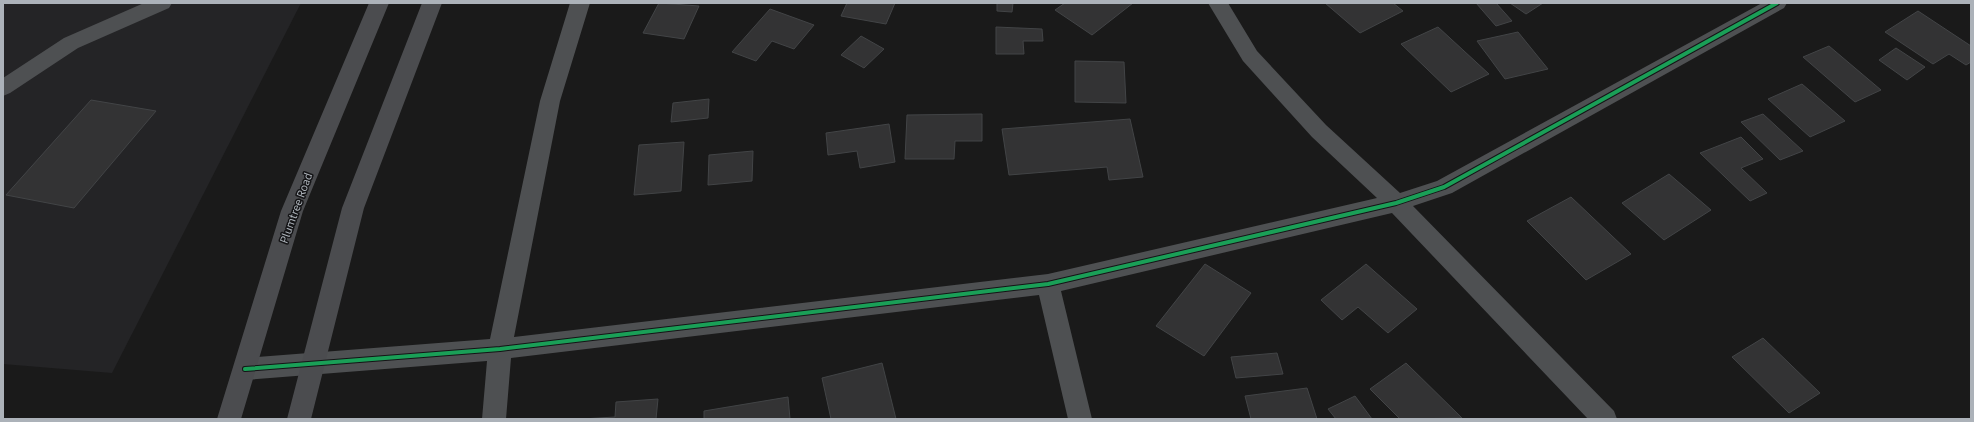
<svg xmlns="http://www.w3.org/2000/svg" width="1974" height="422" viewBox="0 0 1974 422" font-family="'Source Sans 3',sans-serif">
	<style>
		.built { fill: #242426 }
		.building { fill: #333334; stroke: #424446 }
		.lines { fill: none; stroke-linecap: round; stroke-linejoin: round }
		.minor { fill: #4e5052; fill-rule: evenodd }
		.highway { fill: #4b4c4f; fill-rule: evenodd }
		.cycleway-casing { stroke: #141416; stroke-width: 6 }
		.cycleway { stroke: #1a9f57; stroke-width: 4 }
		.labels { text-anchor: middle; stroke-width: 3; stroke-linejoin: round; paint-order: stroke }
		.street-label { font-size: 12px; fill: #acb2b9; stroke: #141416 }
	</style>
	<rect width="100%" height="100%" fill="#1a1a1a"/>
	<!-- built -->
	<polygon class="built" points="3,3 301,3 112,373 3,364"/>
	<!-- building -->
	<g class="building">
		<polygon points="659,3 699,6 684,39 643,33"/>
		<polygon points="847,3 895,3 886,24 841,16"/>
		<polygon points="997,3 1013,3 1012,12 997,11"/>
		<polygon points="1065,3 1133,3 1092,35 1055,10"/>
		<polygon points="1325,3 1393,3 1403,11 1360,33"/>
		<polygon points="1476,3 1496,3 1512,21 1496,26"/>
		<polygon points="1510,3 1543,3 1526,14"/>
		<polygon points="770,9 814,25 794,49 772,41 756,61 732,52"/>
		<polygon points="1918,11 1971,46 1971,62 1966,65 1949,54 1933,64 1885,32"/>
		<polygon points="996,27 1042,29 1043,41 1023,41 1024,54 996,54"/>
		<polygon points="1438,27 1489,74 1451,92 1401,44"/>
		<polygon points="1518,32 1548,69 1505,79 1477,41"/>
		<polygon points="861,36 884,49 864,68 841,55"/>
		<polygon points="1829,46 1881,90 1855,102 1803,57"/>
		<polygon points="1896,48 1925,67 1907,80 1879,60"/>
		<polygon points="1075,61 1124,62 1126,103 1075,102"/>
		<polygon points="1802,84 1845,121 1810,137 1768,99"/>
		<polygon points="709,99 708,118 671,122 673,103"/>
		<polygon points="91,100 156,111 74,208 6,195"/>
		<polygon points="982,114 982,141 955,141 954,159 905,159 907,115"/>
		<polygon points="1763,114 1803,151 1780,160 1741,122"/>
		<polygon points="1130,119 1143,177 1109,180 1107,167 1009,175 1002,129"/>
		<polygon points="889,124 895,162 860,168 857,151 828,155 826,133"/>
		<polygon points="1741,137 1763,159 1741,168 1767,193 1750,201 1700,153"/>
		<polygon points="684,142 681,191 634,195 639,145"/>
		<polygon points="753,151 752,181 708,185 709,155"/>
		<polygon points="1669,174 1711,210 1664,240 1622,203"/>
		<polygon points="1571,197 1631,254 1586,280 1527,221"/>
		<polygon points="1205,264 1251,293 1204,356 1156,326"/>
		<polygon points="1366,264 1417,309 1388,333 1358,307 1342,320 1321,300"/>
		<polygon points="1763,338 1820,393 1789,413 1732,357"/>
		<polygon points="1277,353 1283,374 1236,378 1231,357"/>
		<polygon points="882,363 896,419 831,419 822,378"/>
		<polygon points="1406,363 1462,418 1400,419 1370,389"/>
		<polygon points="1307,388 1317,419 1251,419 1245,396"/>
		<polygon points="1355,396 1372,419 1336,419 1328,409"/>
		<polygon points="788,397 790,419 704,419 704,411"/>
		<polygon points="658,399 656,419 582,419 615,417 616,402"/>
	</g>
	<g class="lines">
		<!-- minor -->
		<g class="minor">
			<polygon points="144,3 172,3 169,8 78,48 10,93 3,96 3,78 64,38"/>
			<polygon points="570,3 590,3 560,101 514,337 1048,274 1377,198 1312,137 1243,61 1208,3 1228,3 1257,51 1326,125 1400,193 1437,181 1762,3 1787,3 1784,8 1452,193 1413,206 1614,411 1617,419 1588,419 1392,213 1061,291 1092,419 1068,419 1039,295 511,358 506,419 482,419 487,361 245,380 236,377 233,369 236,361 245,358 490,339 540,101"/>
		</g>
		<!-- highway -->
		<g class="highway">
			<polygon points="369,3 389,3 303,211 241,419 217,419 281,211"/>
			<polygon points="422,3 442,3 364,208 311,419 287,419 342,208"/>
		</g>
		<!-- cycleway casing -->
		<g class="cycleway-casing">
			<polyline id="cycleway" points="245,369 500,349 1048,284 1396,203 1444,187 1777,3"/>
		</g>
		<!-- cycleway -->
		<use href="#cycleway" class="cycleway"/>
	</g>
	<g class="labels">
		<!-- street labels -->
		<g class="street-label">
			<text transform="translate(296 208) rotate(-70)" y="4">Plumtree Road</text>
		</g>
	</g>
	<!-- border -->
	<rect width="1974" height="422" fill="none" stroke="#acb2b9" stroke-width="8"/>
</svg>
